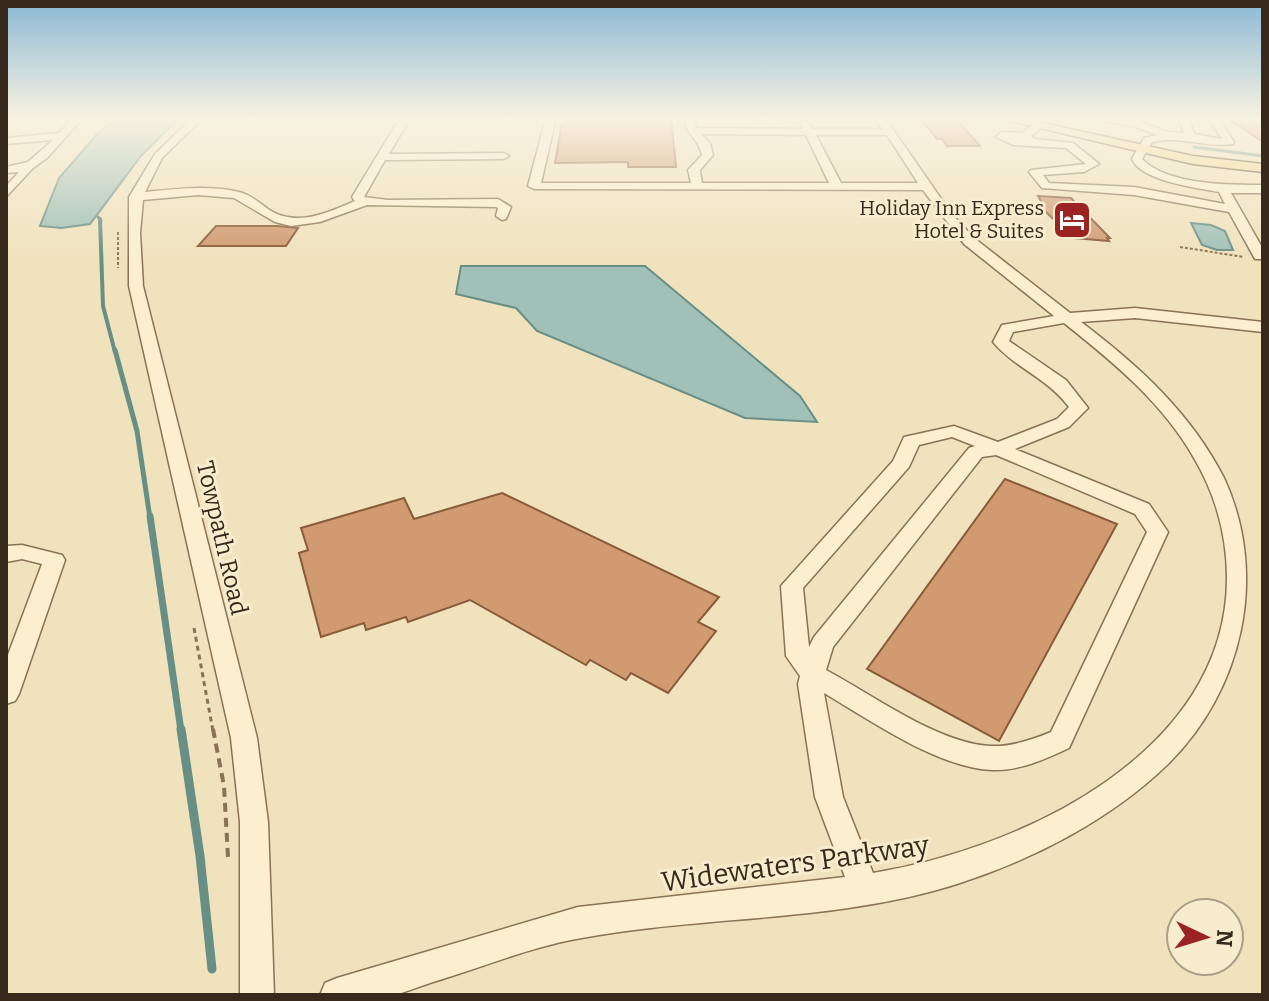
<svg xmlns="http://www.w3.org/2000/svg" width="1269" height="1001" viewBox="0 0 1269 1001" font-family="Bitter,serif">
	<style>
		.water { fill: #a1c1b8; stroke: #688f86; stroke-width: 2 }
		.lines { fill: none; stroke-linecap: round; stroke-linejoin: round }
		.stream-far4 { stroke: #688f86; stroke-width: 3 }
		.stream-far3 { stroke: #688f86; stroke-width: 4 }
		.stream-far2 { stroke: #688f86; stroke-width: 5 }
		.stream-far1 { stroke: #688f86; stroke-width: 7 }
		.stream { stroke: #688f86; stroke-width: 9 }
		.building { fill: #d19a70; stroke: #895b3a; stroke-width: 2 }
		.minor-casing { stroke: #897255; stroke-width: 3 }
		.major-casing { stroke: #563f2a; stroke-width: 3 }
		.path-far2 { stroke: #897255; stroke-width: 2; stroke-dasharray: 3 2; stroke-linecap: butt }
		.path-far1 { stroke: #897255; stroke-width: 3; stroke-dasharray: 5 4; stroke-linecap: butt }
		.path { stroke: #897255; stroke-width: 4; stroke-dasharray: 9 6; stroke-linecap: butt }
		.minor { fill: #fbefd0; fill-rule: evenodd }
		.major { fill: #f7d991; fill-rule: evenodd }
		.labels { text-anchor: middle; stroke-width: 6; stroke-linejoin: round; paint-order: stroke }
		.far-poi-label { font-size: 20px; fill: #37291b; stroke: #f7eccd; text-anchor: end }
		.street-label { font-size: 24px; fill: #37291b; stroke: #f7eccd }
		.near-street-label { font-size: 28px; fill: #37291b; stroke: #f7eccd }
	</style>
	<rect width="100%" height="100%" fill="#f0e2bd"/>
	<!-- water -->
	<g class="water">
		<polygon points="118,118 179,118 141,156 90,224 61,228 40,226 59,178 100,131"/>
		<polygon points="1191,223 1211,225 1225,231 1233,250 1217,250 1202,245"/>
		<polygon points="461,266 645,266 800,396 817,422 745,418 537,331 516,308 456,294"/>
	</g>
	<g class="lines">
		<!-- stream-far4 -->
		<g class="stream-far4">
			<polyline points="1194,147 1263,156"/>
			<polyline points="98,217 101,221"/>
		</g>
		<!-- stream-far3 -->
		<polyline class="stream-far3" points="100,219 103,306 115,352"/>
		<!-- stream-far2 -->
		<polyline class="stream-far2" points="115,350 137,431 150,518"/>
		<!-- stream-far1 -->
		<polyline class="stream-far1" points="150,516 181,731"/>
		<!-- stream -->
		<polyline class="stream" points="181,729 200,856 212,969"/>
	</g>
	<!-- building -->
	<g class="building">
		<polygon points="563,118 671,118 676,167 628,167 628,162 555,163"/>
		<polygon points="920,118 955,118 980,146 947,146 942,139 937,139"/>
		<polygon points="1227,118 1263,118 1263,142"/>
		<polygon points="1038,196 1071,198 1110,238 1107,238 1109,241 1074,238 1036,203 1042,203"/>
		<polygon points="216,226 277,226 298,228 286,246 198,246"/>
		<polygon points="1005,479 1117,524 999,741 867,669"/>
		<polygon points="502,493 719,597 698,622 716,631 668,693 631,673 626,680 590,660 586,665 470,600 408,622 406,617 366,630 364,623 321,637 299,553 308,550 301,528 404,498 414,519"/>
	</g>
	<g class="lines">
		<!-- minor casing -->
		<g class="minor-casing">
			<g id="minor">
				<polygon points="73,118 83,118 47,158 33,168 6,197 6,186 19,172 6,173 6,167 28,162 53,140 6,144 6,138 59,133"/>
				<path d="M192 118H203L162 158 145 192C176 189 208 185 239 192 252 195 260 204 271 211 299 227 329 212 355 201L352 197 400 118H410L389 154 504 153 509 156 504 159 385 160 364 197 388 200 498 199 511 207 506 219 502 220 496 216 498 208 496 207 367 205 320 222 291 226 275 222 234 198 198 195 143 200 140 233 143 286 257 738 268 822 274 995H240V822L231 738 129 286V197L155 154Z"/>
				<path d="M546 118H556L541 183H691L688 170 702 155C699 139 686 135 684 118H694L696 128 803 129 800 123 805 120 813 129H882L875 118H885L951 213 974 238 1070 313 1135 308 1263 322V332L1135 318 1081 322C1138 365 1191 413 1224 478 1269 575 1243 691 1167 765 1110 820 1032 860 957 884 834 923 702 915 576 939 528 948 480 968 433 982 420 986 405 993 392 995 369 998 343 995 320 995L325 983 337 978 578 907 845 877 815 797 798 684 800 676 786 656 781 586 893 461 904 437 954 426 998 442 1057 419 1069 407C1046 377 1016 369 993 342L1002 325 1054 316 964 244 923 190 534 189 528 186ZM701 134 806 135 829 183H702L700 170 713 155 710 143ZM816 135H887L918 183H841ZM1064 323C1113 362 1163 403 1194 458 1216 495 1227 537 1227 579 1226 754 1020 849 873 873L843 797 824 693C870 720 938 768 992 770 1019 771 1046 759 1069 748L1168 532 1149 504 1015 449 1069 427 1088 408 1066 380 1009 341 1013 332ZM952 437 975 446 969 448 814 637 809 647 803 588 909 467 919 445ZM996 455 1135 514 1147 532 1051 732C1032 740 1011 747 990 746 937 743 873 695 826 670L833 647 982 457Z"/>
				<path d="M1089 118 1138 121 1168 132 1184 133 1179 118H1189L1194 134 1222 139 1208 118H1218L1234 142 1233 144C1204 148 1181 135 1152 142L1142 159C1167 185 1229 185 1263 185V193H1231L1263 249V259H1255L1229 212 1134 195 1042 188 1029 172 1031 170 1086 164 1066 148 1013 145 996 137 1002 132 1022 133 1034 124H1042V128L1031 136 1035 139 1073 143 1099 164 1084 172 1043 175 1049 183 1134 187 1225 204 1219 192C1197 188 1141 181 1132 159L1144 138 1157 135 1136 127Z"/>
				<polygon points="22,545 62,555 65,560 19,694 15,701 6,704 6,660 42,564 22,559 6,562 6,546"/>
			</g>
		</g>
		<!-- major casing -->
		<g class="major-casing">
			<polygon id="major" points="997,118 1020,118 1193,156 1263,164 1263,172 1193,164"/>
		</g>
		<!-- path-far2 -->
		<g class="path-far2">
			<polyline points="118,232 118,268"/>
			<polyline points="1180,247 1244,257"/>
		</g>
		<!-- path-far1 -->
		<polyline class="path-far1" points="194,628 213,731"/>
		<!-- path -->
		<polyline class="path" points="213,729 224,786 228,857"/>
		<!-- minor -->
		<use href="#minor" class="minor"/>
		<!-- major -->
		<use href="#major" class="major"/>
	</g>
	<!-- sky -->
	<linearGradient id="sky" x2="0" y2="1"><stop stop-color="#8bb9d5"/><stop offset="0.46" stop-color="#f8f2e1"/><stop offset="1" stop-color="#f8f2e1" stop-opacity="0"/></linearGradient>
	<rect width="1269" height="258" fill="url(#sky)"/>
	<!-- icons -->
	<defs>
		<g id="hotel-square" transform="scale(2)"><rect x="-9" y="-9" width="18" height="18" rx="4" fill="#9b2422" stroke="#f7eccd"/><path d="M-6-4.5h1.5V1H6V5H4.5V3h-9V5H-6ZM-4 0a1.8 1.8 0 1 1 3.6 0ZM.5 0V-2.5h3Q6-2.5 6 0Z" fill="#fff"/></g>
	</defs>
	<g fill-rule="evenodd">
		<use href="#hotel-square" x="1072" y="220"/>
	</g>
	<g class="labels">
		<!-- far-poi labels -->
		<g class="far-poi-label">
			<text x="1044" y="215">Holiday Inn Express<tspan x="1044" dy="23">Hotel &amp; Suites</tspan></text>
		</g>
		<!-- street labels -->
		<g class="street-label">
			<text transform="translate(222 538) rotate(77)" y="8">Towpath Road</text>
		</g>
		<!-- near-street labels -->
		<g class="near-street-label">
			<text transform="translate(795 863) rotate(-8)" y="10">Widewaters Parkway</text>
		</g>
	</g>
	<!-- border -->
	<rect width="1269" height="1001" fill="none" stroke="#37291b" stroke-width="16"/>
	<!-- north arrow -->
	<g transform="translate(1205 937) rotate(94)"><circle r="38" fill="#f7eccd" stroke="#aa9e86" stroke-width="2"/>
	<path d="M0-6L14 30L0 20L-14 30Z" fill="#9b2422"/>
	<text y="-12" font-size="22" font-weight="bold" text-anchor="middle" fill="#37291b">N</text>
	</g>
</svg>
